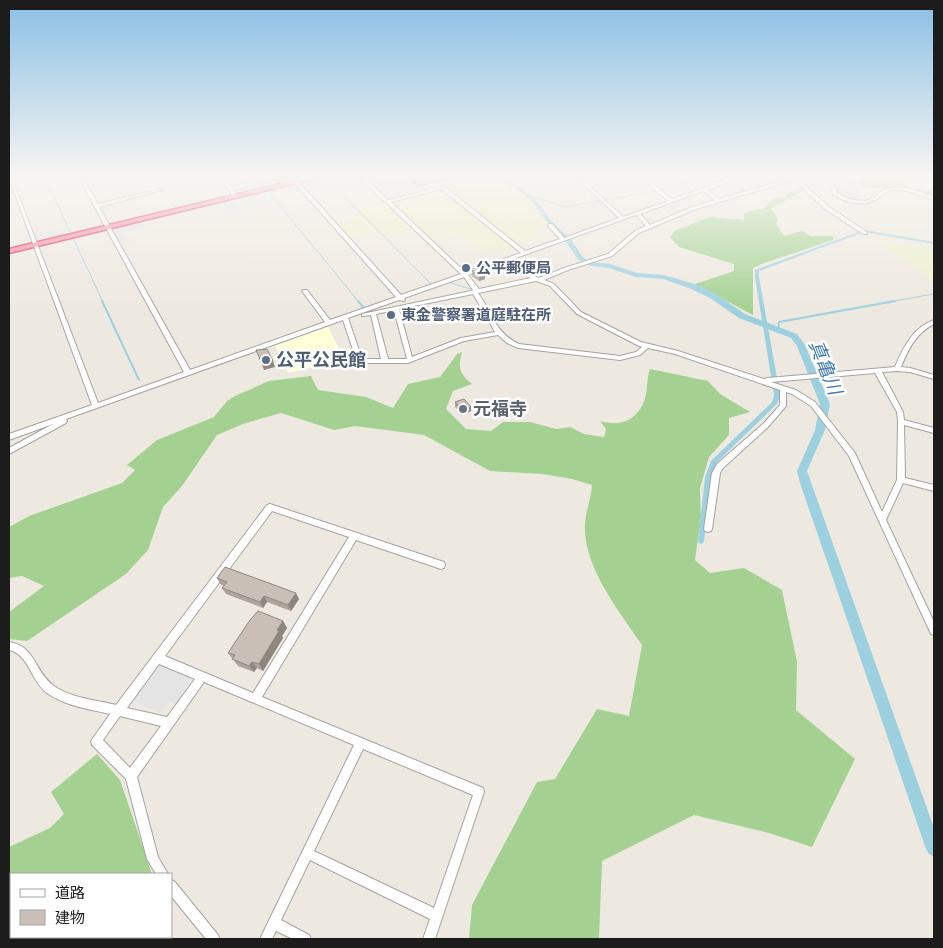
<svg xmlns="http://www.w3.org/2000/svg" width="943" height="948" viewBox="0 0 943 948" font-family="Arial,'Noto Sans JP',sans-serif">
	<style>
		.education { fill: #ffffd8 }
		.farmland { fill: #ecefca }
		.forest { fill: #a4d192 }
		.parking { fill: #e4e4e4 }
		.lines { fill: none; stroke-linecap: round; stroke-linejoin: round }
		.stream-far1 { stroke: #9dd0df; stroke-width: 1 }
		.stream { stroke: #9dd0df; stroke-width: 2 }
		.canal { fill: #9dd0df; fill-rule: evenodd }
		.river { fill: #9dd0df; fill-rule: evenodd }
		.minor-casing { stroke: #a3a3a3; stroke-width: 2 }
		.highway-casing { stroke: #e2185d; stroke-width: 3 }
		.minor { fill: #fff; fill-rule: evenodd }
		.highway { fill: #ec8195; fill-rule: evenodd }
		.wall { fill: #aea49d }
		.shaded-wall { fill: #8d867f }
		.building { fill: #cabfb6; stroke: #8d867f }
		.service-dot { fill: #5c6f8a; stroke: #fff; stroke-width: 2 }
		.worship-dot { fill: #6b7280; stroke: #fff; stroke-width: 2 }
		.labels { text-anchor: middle; stroke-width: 5; stroke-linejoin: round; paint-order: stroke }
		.far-service-label { font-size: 15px; font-weight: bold; fill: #4e5e75; stroke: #fff; text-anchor: start }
		.service-label { font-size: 18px; font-weight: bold; fill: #4e5e75; stroke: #fff; text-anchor: start }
		.worship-label { font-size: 18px; font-weight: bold; fill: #5b616d; stroke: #fff; text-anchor: start }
		.water-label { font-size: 19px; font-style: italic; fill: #427ab1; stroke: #fff }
	</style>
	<rect width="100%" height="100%" fill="#eee9e0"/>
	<!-- education -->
	<polygon class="education" points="328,327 345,360 288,373 284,361 275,346"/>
	<!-- farmland -->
	<g class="farmland">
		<polygon points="462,178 498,178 527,199 538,212 532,215 540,215 548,226 535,230 540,234 513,243 440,184"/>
		<polygon points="442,188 515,247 514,249 504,252 497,248 483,252 462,233 432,241 390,202"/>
		<polygon points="381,199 412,229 385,236 380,231 349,239 335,222 364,215 356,206"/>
		<polygon points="875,239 906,247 934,247 934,281"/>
	</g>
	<!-- forest -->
	<g class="forest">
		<polygon points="858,178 900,178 910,187 934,192 934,197 904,189 862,188 862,180"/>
		<polygon points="797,188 802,192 771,208 778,220 776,224 784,236 803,231 810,236 833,236 833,240 764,263 753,268 753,315 695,284 734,271 734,264 679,247 670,237 674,231 710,217 744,220 744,213 764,208 772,199 784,197"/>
		<path d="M462 352C458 368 459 373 472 384L453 391 446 409 466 429 491 431 503 422H530L556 429 570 427 584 434 604 437 606 429 600 421C617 426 634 423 643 404 648 394 646 380 650 369L708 381 720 394 750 412 729 418V435L709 457 700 488 701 517 695 560 710 573 744 568 782 590 797 662 796 710 855 759 812 847 769 833 694 815 602 861 599 939H469L472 905 537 782 555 779 597 709 629 716 642 645C619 611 583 567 585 524 586 511 591 498 592 485L572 479 542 474 490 471 424 435 355 426 334 430 281 413 243 424 217 435 182 486 163 507 148 550 126 574 27 641 9 639V612L44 586 22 576 9 578V527L29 516 122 483 135 470 127 465 157 440 214 417 227 401 235 396 269 381 311 376 318 390 366 397 393 408 408 384 440 377 457 354Z"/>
		<polygon points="97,754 120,780 152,874 11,874 11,937 125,937 126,939 9,939 9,847 50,828 64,814 51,792"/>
	</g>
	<!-- parking -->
	<g class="parking">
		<polygon points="405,178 418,189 435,185 438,187 393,199 388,198 367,179"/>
		<polygon points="843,178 859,180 855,184 860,186 856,189 860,199 843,197 839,190 843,188"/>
		<polygon points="266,192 273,200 245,206 239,199"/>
		<polygon points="234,200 242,210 227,213 222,207 201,212 198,208"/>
		<polygon points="143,222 146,227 125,232 131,241 120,244 113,230 114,229"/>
		<polygon points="38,226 42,233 66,227 70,234 37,241 32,229"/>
		<polygon points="160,665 191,679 176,704 169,701 161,713 132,700 154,666"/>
	</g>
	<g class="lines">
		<!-- stream-far1 -->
		<g class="stream-far1">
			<polyline points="45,178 103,302"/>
			<polyline points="257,178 359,302"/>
			<polyline points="326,178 431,284 434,283"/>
			<polyline points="529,195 565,207 656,191 697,178"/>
			<polyline points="448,282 474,290"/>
			<polyline points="888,302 934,294"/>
		</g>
		<!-- stream -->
		<g class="stream">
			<polyline points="102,301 139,380"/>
			<polyline points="358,301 364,308"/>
			<polyline points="778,329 779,322 895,301"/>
		</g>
		<!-- canal -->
		<polygon class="canal" points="864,230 934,242 934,244 864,232 759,271 759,277 780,395 777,404 717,462 711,477 704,541 703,543 701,544 699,543 698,541 705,477 711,461 772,402 774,395 755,277 755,270"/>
		<!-- river -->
		<polygon class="river" points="500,178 507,178 535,198 551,220 572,241 582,256 590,262 610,264 637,273 664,275 695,284 716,294 745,314 797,334 805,345 830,404 825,430 807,471 934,828 934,857 929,854 926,849 800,483 797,471 815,430 820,404 797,346 791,338 739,318 710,298 689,288 663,279 636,277 609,268 586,265 577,258 567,243 547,222 531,200"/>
		<!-- minor casing -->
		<g class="minor-casing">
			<g id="minor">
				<path d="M9 178H12L98 403 184 372 79 178H83L98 204 160 189 162 190 99 207 190 370 325 322 302 291 303 290H307L330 320 396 297 290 178H295L401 295 461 274 360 178H365L388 200 444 186 525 251 560 239 548 226V224H552L564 238 619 218 577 178H582L623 217 668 201 641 178H646L672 199 713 185 705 178H710L717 183 731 178H738L707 190 719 199 792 178H799L798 179 829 207 867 232V234H863L825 209 794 180 696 209 639 233 612 256 568 270 544 280 554 284 581 312 641 342 678 351 764 379 768 378 895 367C903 348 913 327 934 320V324C916 333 908 350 901 367L910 368 934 375V379L910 372 897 371 882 372 903 412 904 420 934 428V433L904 425 905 478 934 485V491L903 483 886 520 934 622V635L931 634 849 456 811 406 792 394 786 392V406L768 427 723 468 720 473 712 529 711 531 708 532 705 531 704 529 712 473 717 464 764 423 780 405V390L675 354 648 348 640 355 620 360 518 348 507 343 498 335 464 341 408 363H346L343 361 344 360 356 359 343 320 66 419 67 421 66 423 9 454V448L53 424 9 440V434L92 405ZM441 189 521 253 465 272 391 202ZM703 191 715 200 692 207 650 225 640 214ZM636 215 646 226 635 231 608 254 564 268 539 278 502 263ZM497 265 531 278 479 289 468 275ZM464 277 473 290 471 291 362 314V316L371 315 381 359H362L348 318 399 300 404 301 405 300 404 298ZM536 281 550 286 577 314 637 345 642 347 636 352 620 356 519 344C494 332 493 313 478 293ZM473 294 495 332 461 338 412 357 399 309ZM394 310 407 359H388L376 314ZM875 373 897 412 898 422 897 480 882 512 855 453 815 402 796 390 771 382Z"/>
				<polygon points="220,178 224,178 231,187 270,178 279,178 233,190 238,197 236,198 234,198"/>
				<polygon points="498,178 503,178 501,179"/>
				<path d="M829 178H833L837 193C848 199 863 205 875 197 878 194 880 191 884 190 900 184 920 191 934 197V200C920 196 904 187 888 191 883 193 880 198 875 200 862 207 846 202 833 195Z"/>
				<path d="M270 504 444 562 445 565 444 568 441 569 356 540 262 697 483 788 484 792 435 939H423L430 919 310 860 281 920 309 935 311 939H293L276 931 272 939H260L354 745 204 682 137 777 158 857 168 874H156L147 859 126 779 92 745 91 741 110 714C89 709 65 706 47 693 31 682 29 654 9 650V642C36 646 34 672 54 686 71 698 96 700 116 705L267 505ZM272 511 349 537 253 693 165 656ZM159 664 195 679 167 717 127 708ZM120 716 161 726 130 768 103 740ZM363 749 473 795 434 908 314 851Z"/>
				<polygon points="171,880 175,882 218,935 220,939 206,939 171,896"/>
			</g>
		</g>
		<!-- highway casing -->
		<g class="highway-casing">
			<polygon id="highway" points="305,178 317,178 9,253 9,249"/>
		</g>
		<!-- minor -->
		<use href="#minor" class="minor"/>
		<!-- highway -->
		<use href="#highway" class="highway"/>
	</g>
	<!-- wall -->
	<g class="wall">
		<polygon points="405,178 455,178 417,187"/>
		<polygon points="472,271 485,279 479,281 472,276"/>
		<polygon points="455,402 471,411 463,415 455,407"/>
		<polygon points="217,578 299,599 291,611 267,602 263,608 226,594 222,588 224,586 220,584"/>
		<polygon points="283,621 287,628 282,636 283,638 263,671 257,668 254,672 238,666 228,653"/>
	</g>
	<!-- shaded-wall -->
	<g class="shaded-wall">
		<polygon points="430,178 455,178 417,187 417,181"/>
		<polygon points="485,274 485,279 479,281 479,277"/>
		<polygon points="273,361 275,367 264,370 262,364"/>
		<polygon points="471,407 471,411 463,415 463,410"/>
		<polygon points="296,593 299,599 291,611 288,605"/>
		<polygon points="264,596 267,602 263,608 260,602"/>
		<polygon points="283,621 287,628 282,636 283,638 263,671 259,664 277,630"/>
		<polygon points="252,662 257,668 254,672 249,666"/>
	</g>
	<!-- building -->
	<g class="building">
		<polygon points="413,178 430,178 417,181"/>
		<polygon points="478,269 485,274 479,277 472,271"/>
		<polygon points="267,349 273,361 262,364 256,350"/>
		<polygon points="464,399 471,407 463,410 455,402"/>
		<polygon points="225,567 296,593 288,605 264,596 260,602 222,588 227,582 217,578"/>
		<polygon points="258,611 283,621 277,630 279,631 259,664 252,662 249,666 232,659 235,655 228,653 250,620"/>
	</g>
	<!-- sky -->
	<linearGradient id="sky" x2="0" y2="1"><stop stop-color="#8abfe4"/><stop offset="0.57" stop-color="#f7f5f1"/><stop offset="1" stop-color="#f7f5f1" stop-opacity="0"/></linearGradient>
	<rect width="943" height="311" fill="url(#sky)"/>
	<!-- markers -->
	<g class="service-dot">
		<circle cx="466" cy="268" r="5"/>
		<circle cx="391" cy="315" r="5"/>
		<circle cx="266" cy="360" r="5"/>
	</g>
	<circle class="worship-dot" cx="463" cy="409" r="5"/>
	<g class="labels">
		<!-- far-service labels -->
		<g class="far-service-label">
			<text x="476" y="273">公平郵便局</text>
			<text x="401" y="320">東金警察署道庭駐在所</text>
		</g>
		<!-- service labels -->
		<g class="service-label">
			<text x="276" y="366">公平公民館</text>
		</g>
		<!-- worship labels -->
		<g class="worship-label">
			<text x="473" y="415">元福寺</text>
		</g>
		<!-- water labels -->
		<g class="water-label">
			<text transform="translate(826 367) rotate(68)" y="7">真亀川</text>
		</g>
	</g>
	<!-- border -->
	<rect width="943" height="948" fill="none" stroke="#1c1c1c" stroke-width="20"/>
	<!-- legend -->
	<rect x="10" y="873" width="162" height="65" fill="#ffffff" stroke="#a4a4a4"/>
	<rect x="20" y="889" width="25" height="8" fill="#ffffff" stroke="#a4a4a4"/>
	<text x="55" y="898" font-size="15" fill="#1c1c1c">道路</text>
	<rect x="20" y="910" width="25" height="15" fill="#cabfb6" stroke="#a4a4a4"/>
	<text x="55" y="923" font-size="15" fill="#1c1c1c">建物</text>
</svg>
